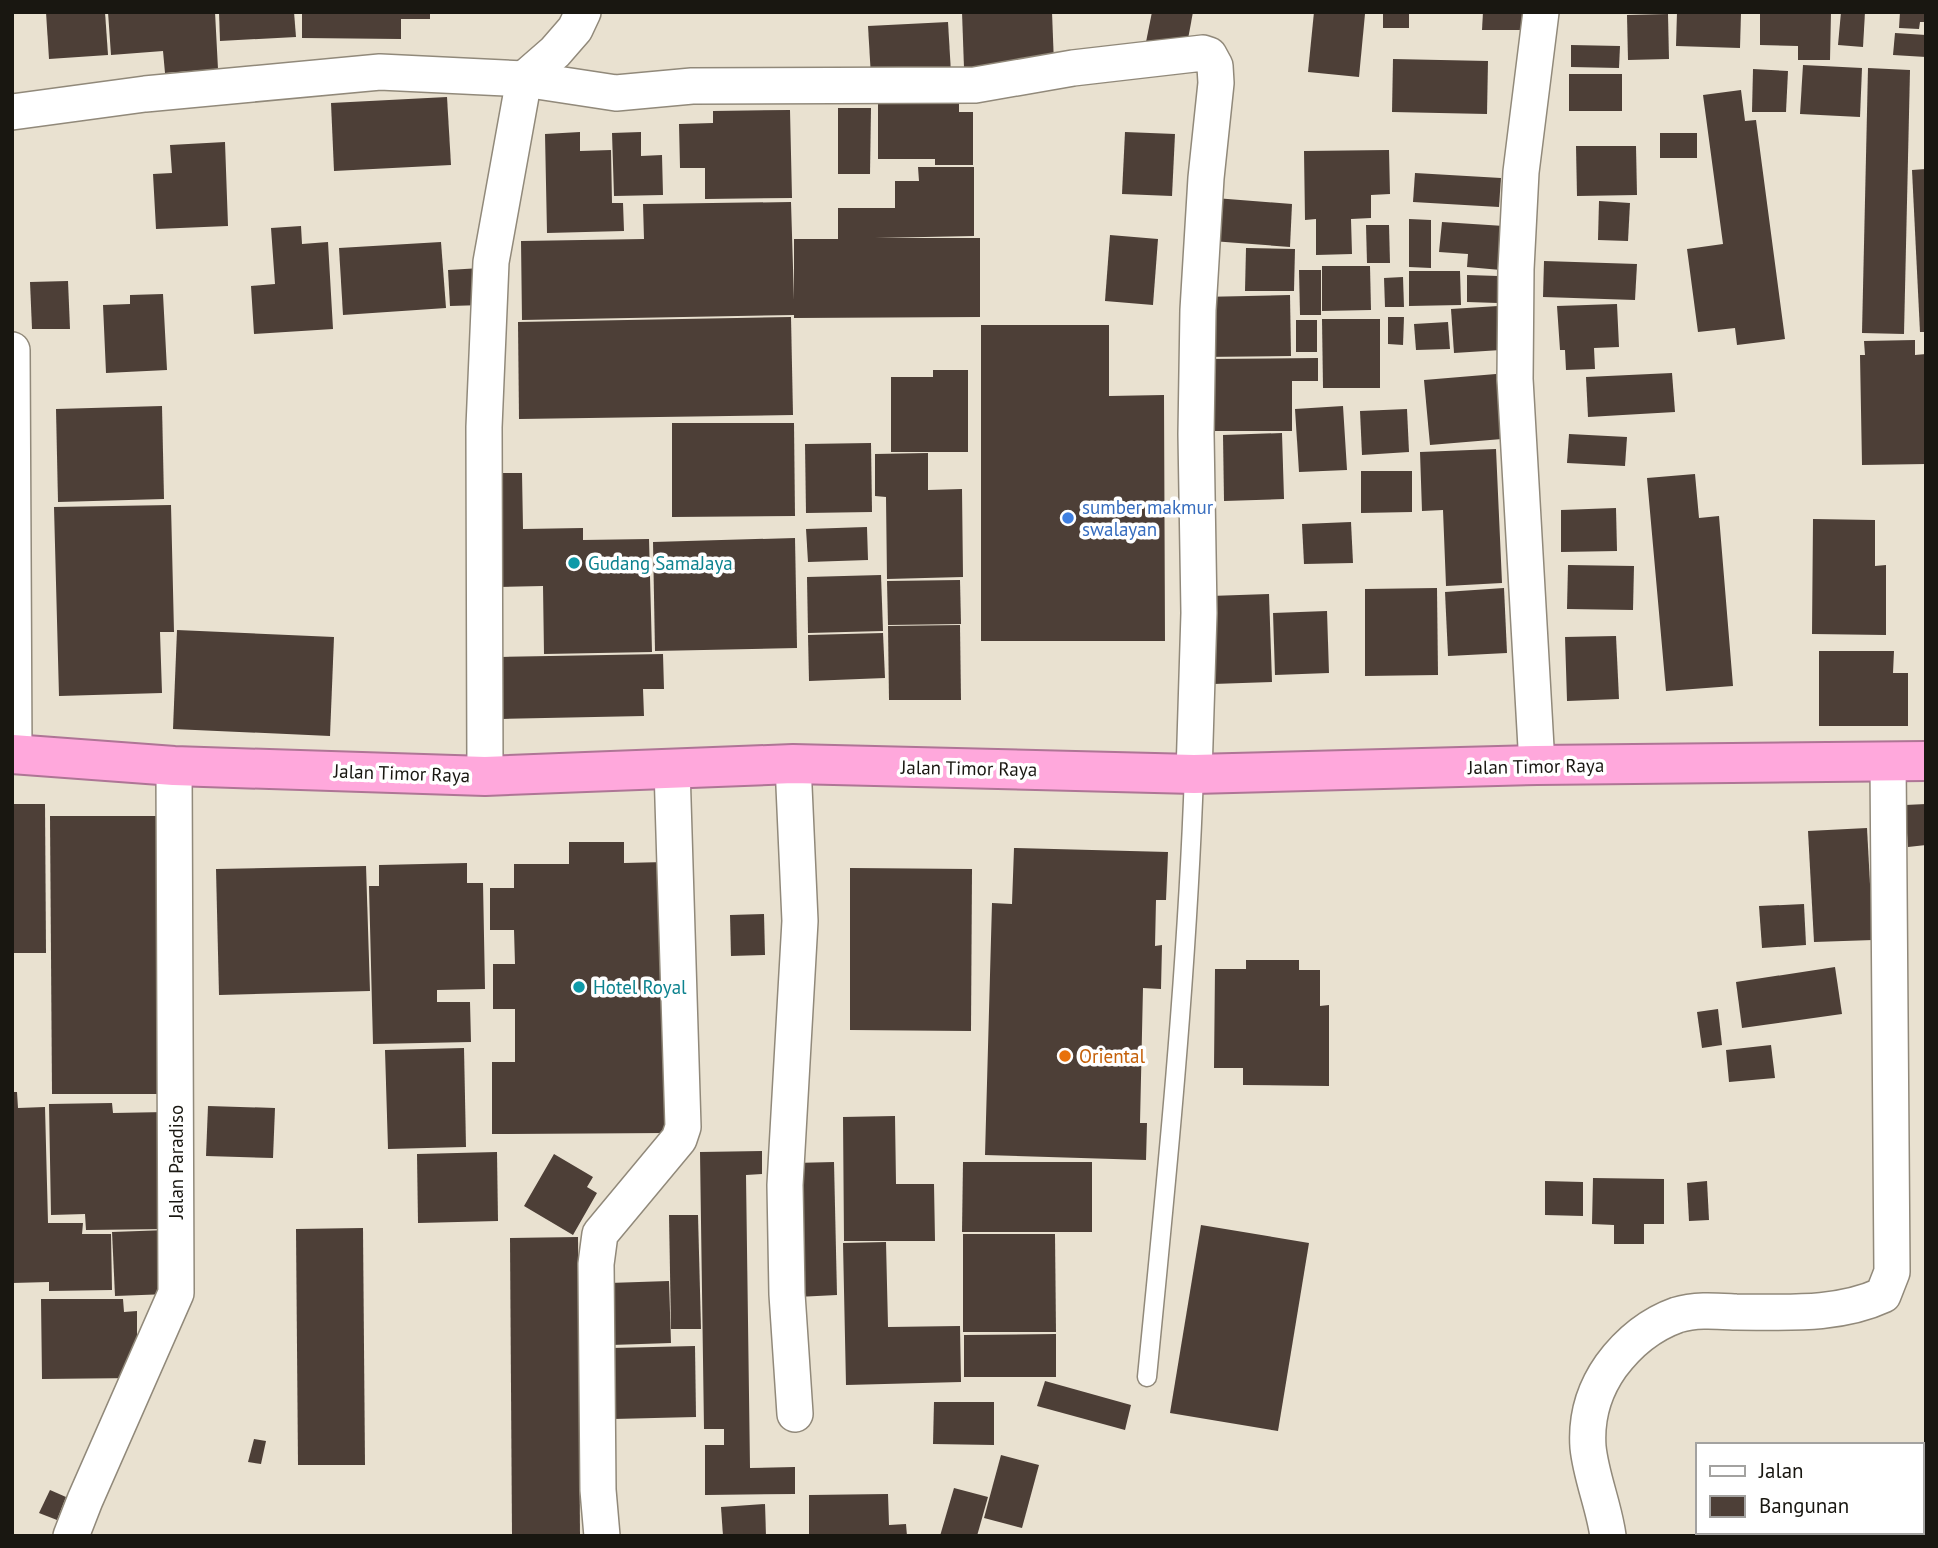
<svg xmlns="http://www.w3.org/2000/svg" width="1938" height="1548" viewBox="0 0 1938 1548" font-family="'PT Sans',sans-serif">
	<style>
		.building { fill: #4d3f37 }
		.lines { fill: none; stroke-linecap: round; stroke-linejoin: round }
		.lane-casing { stroke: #91897a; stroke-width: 21 }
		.street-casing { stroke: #91897a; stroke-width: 38 }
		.highway-casing { stroke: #ae7595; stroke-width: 42 }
		.lane { stroke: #fff; stroke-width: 18 }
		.street { stroke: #fff; stroke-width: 35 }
		.highway { stroke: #ffa8dc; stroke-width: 38 }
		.shop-dot { fill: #3f7fe0; stroke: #fff; stroke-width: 2.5 }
		.culture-dot { fill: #0f9aa8; stroke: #fff; stroke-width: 2.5 }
		.food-dot { fill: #e8710a; stroke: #fff; stroke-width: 2.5 }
		.labels { text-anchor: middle; stroke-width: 7; stroke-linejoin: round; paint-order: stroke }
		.shop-label { font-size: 19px; fill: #366cbe; stroke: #fff; text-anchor: start }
		.culture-label { font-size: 19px; fill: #0d838f; stroke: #fff; text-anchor: start }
		.street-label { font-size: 19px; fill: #191711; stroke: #fff }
		.food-label { font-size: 19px; fill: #c56008; stroke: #fff; text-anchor: start }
	</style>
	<rect width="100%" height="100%" fill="#e9e1d0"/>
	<!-- building -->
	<g class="building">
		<polygon points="46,12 105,12 108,55 49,59"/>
		<polygon points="108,12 215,12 218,69 165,73 163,51 111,55"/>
		<polygon points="219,12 294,12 296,37 220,41"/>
		<polygon points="302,12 430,12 430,19 401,19 401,39 302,38"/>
		<polygon points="962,12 1052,12 1054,64 964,68"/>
		<polygon points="1152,12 1193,12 1186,50 1146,42"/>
		<polygon points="1314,12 1365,14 1359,77 1308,72"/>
		<rect x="1383" y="12" width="26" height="16"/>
		<polygon points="1483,12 1526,12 1526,30 1482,30"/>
		<polygon points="1677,12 1741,13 1740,48 1676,46"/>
		<polygon points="1760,12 1831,12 1830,60 1798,60 1798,46 1760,45"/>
		<polygon points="1841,12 1865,12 1863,47 1838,45"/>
		<polygon points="1900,12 1926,12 1926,22 1920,22 1919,29 1899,28"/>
		<polygon points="1668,14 1669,59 1628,60 1627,15"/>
		<polygon points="948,22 951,73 871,77 868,26"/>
		<polygon points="1895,33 1926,35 1926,57 1893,55"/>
		<polygon points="1571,45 1620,46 1619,68 1571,67"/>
		<polygon points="1393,59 1488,61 1487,114 1392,112"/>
		<polygon points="1803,65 1862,68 1860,117 1800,114"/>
		<polygon points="1868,68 1910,70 1904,334 1862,333"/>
		<polygon points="1753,69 1788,71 1786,112 1752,112"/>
		<rect x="1569" y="74" width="53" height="37"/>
		<polygon points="1741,90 1745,121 1756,120 1785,339 1737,345 1735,328 1698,332 1687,249 1723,244 1703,95"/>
		<polygon points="447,97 451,165 334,171 331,103"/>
		<polygon points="878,99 959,100 959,112 973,112 973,165 935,165 935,159 878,159"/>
		<polygon points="838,108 871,108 870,174 838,174"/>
		<polygon points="790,110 792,198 705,199 705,168 680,168 679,124 713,123 713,111"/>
		<polygon points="580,132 580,151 611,150 612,203 623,203 624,231 547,233 545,134"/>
		<polygon points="641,132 641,156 662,155 663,195 614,196 612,133"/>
		<polygon points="1125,132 1175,134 1172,196 1122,194"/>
		<rect x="1660" y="133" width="37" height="25"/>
		<polygon points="225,142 228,226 156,229 153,174 172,173 170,145"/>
		<polygon points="1576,146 1636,146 1637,195 1577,196"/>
		<polygon points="1389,150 1390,194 1371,195 1371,218 1351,219 1352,254 1316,255 1316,219 1305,220 1304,151"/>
		<polygon points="918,167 974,167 974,236 875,238 980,238 980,317 794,318 794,315 522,320 521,241 644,239 643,204 791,202 794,300 794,239 838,239 838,208 895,208 895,181 919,181"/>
		<polygon points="1926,169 1926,332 1920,332 1912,170"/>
		<polygon points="1415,173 1501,178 1499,207 1413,202"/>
		<polygon points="1215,198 1292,204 1290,247 1212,241"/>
		<polygon points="1599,201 1630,203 1628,241 1598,240"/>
		<polygon points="1409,219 1431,220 1431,268 1409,267"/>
		<polygon points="1442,222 1504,226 1501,270 1467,267 1468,254 1439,252"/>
		<polygon points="1366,225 1389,225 1390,263 1367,263"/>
		<polygon points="301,226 302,244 328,242 333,329 254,334 251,286 275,284 271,228"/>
		<polygon points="1110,235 1158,239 1153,305 1105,301"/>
		<polygon points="441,242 446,308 343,315 339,248"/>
		<polygon points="1246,248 1295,249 1294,291 1245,291"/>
		<polygon points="1544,261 1637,264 1635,300 1543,297"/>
		<polygon points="1322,266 1370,266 1371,310 1322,311"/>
		<polygon points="481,268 483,305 450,306 448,270"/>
		<polygon points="1299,270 1321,270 1321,315 1300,315"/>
		<polygon points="1409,271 1460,271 1461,305 1409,306"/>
		<polygon points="1467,275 1498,276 1498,303 1467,302"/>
		<polygon points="1403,277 1404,307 1385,307 1384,278"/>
		<polygon points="68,281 70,329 32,329 30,282"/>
		<polygon points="163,294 167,370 106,373 103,305 130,304 130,295"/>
		<polygon points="1290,295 1291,356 1201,357 1200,297"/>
		<polygon points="1617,304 1619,347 1594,348 1595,369 1566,370 1565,350 1560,350 1557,306"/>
		<polygon points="1498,306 1501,350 1454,353 1451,309"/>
		<polygon points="791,317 793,415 519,419 518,322"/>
		<polygon points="1388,317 1404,317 1403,345 1388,344"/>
		<polygon points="1322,319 1380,319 1380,388 1323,388"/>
		<rect x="1296" y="320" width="21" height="32"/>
		<polygon points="1448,322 1450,349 1416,350 1414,324"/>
		<polygon points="981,325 1109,325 1109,396 1164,395 1165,641 981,641"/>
		<polygon points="1915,340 1915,355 1926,354 1926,464 1862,465 1860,355 1865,355 1864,341"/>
		<polygon points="1318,358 1318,381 1292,381 1292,431 1206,431 1206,359"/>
		<polygon points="933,370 968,370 968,452 891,452 891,377 933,377"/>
		<polygon points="1672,373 1675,412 1588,417 1586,377"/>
		<polygon points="1496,374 1502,439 1430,445 1424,380"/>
		<polygon points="162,406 164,499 58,502 56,409"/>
		<polygon points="1343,406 1347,470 1299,472 1295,409"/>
		<polygon points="1407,409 1409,452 1362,455 1360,411"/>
		<polygon points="672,423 794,423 795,516 672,517"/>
		<polygon points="1282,433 1284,499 1224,501 1223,435"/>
		<polygon points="1569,434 1627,437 1625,466 1567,463"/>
		<polygon points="871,443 872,512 806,513 805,444"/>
		<polygon points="1496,449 1502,583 1446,586 1443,510 1422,511 1420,452"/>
		<polygon points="928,453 928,490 962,489 963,577 887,579 886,497 875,496 875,454"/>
		<polygon points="1361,471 1412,471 1412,512 1361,513"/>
		<polygon points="496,473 522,473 523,529 583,528 583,540 649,539 652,652 544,654 543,586 498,587"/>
		<polygon points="1695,474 1699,518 1719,516 1733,686 1666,691 1647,478"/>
		<polygon points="171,505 174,632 160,632 162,693 59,696 54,507"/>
		<polygon points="1616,508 1617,551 1561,552 1561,510"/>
		<polygon points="1813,519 1875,520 1875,566 1886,565 1886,635 1812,634"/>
		<polygon points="1351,522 1353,563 1304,564 1302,524"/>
		<polygon points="867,527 868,560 808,562 806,529"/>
		<polygon points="795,538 797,648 655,651 653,542"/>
		<polygon points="1568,565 1634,566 1633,610 1567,609"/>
		<polygon points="881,575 883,631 808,633 807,577"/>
		<polygon points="960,580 961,624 888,625 887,581"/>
		<polygon points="1437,588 1438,675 1365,676 1365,589"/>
		<polygon points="1504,588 1507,653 1448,656 1445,592"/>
		<polygon points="1269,594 1272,682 1213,684 1210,596"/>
		<polygon points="1327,611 1329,673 1275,675 1273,613"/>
		<polygon points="960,625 961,700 889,700 888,626"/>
		<polygon points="177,630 334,637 330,736 173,729"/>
		<polygon points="883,633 885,678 809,681 808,635"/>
		<polygon points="1616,636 1619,699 1567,701 1565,637"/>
		<polygon points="1819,651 1894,651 1893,673 1908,673 1908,726 1819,726"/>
		<polygon points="663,654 664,689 643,689 644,716 502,719 501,657"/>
		<polygon points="12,804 45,804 46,953 12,953"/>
		<polygon points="1926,804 1926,845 1908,847 1905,805"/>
		<polygon points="50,816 164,816 165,1094 52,1094"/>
		<polygon points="1867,828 1873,940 1814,942 1808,831"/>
		<polygon points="569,842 624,842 624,863 665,862 666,1133 492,1134 492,1062 515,1062 515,1009 493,1009 493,964 515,964 514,930 490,930 490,888 514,888 514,864 569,864"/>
		<polygon points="1014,848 1168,852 1166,900 1156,900 1155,946 1162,945 1161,989 1143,988 1140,1123 1147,1123 1146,1160 985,1155 992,903 1012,904"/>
		<polygon points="467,863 467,883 483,883 485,989 437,990 437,1002 470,1002 471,1042 373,1044 369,886 379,886 379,865"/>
		<polygon points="366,866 370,991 219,995 216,869"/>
		<polygon points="850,868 972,869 971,1031 850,1030"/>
		<polygon points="1804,904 1806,945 1762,948 1759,906"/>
		<polygon points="764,914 765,955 731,956 730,915"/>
		<polygon points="1246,960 1299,960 1299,970 1320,970 1320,1006 1329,1005 1329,1086 1243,1085 1243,1068 1214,1068 1215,969 1246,969"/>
		<polygon points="1835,967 1842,1014 1742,1028 1736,982"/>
		<polygon points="1718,1009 1722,1045 1702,1048 1697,1012"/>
		<polygon points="1771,1045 1775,1078 1729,1082 1726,1050"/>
		<polygon points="464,1048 466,1147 388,1149 385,1050"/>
		<polygon points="12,1092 17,1092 18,1108 45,1107 48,1223 83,1223 82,1234 111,1234 112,1290 49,1291 49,1282 12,1283"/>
		<polygon points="112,1103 113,1113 166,1112 168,1229 86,1230 85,1214 51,1215 49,1104"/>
		<polygon points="208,1106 275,1108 273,1158 206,1156"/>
		<polygon points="895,1116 896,1184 934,1184 935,1241 844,1241 843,1117"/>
		<polygon points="762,1151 762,1174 746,1175 750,1468 795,1467 795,1494 705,1495 705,1445 724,1445 724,1429 704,1429 700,1152"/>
		<polygon points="497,1152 498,1221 418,1223 417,1154"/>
		<polygon points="554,1154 593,1177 587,1187 597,1193 573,1235 524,1206"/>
		<polygon points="834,1162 837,1295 797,1297 794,1163"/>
		<polygon points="963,1162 1092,1162 1092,1232 962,1232"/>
		<polygon points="1593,1178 1664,1179 1664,1224 1644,1224 1644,1244 1614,1244 1614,1225 1592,1224"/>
		<polygon points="1545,1181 1583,1182 1583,1216 1545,1215"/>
		<polygon points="1707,1181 1709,1220 1689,1221 1687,1183"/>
		<polygon points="669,1215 698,1215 701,1329 671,1329"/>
		<polygon points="1201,1225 1309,1243 1278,1431 1170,1413"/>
		<polygon points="363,1228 365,1465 298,1465 296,1229"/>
		<polygon points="167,1230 168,1294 115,1296 112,1232"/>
		<polygon points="963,1234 1055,1234 1056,1332 963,1332"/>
		<polygon points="578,1237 580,1536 512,1536 510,1238"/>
		<polygon points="886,1242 888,1327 960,1326 961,1382 846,1385 843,1243"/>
		<polygon points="669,1281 671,1343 611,1345 609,1283"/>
		<polygon points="41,1299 123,1299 124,1312 137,1311 137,1378 42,1379"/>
		<polygon points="1056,1334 1056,1377 964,1377 964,1335"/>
		<polygon points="695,1346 696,1417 613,1419 611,1348"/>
		<polygon points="1045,1381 1131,1405 1125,1430 1037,1406"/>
		<polygon points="934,1402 994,1402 994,1445 933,1444"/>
		<polygon points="254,1439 266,1441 261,1464 248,1462"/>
		<polygon points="1001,1455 1039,1465 1022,1528 984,1518"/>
		<polygon points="954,1488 988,1497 977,1536 940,1536"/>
		<polygon points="50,1490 66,1497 57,1520 39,1513"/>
		<polygon points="888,1494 889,1525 906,1524 907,1536 809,1536 809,1495"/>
		<polygon points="765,1504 766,1536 723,1536 721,1507"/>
	</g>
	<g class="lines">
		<!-- lane casing -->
		<g class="lane-casing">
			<path id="lane" d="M1147 1377C1167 1176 1187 975 1194 774"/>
		</g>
		<!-- street casing -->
		<g class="street-casing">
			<g id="street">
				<polyline points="12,112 145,94 380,72 524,79 616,93 692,86 975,85 1073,68 1203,53 1209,55 1215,66 1216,83 1206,178 1198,310 1196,434 1199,613 1194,774"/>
				<polyline points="12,350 14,754"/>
				<polyline points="793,764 800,921 785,1185 787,1294 795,1414"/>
				<polyline points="1537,765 1515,379 1516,269 1521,172 1541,12"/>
				<polyline points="485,776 484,427 491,262 524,79 555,52 575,29 583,12"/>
				<polyline points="71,1536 85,1500 176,1293 174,766"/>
				<polyline points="602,1536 598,1490 596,1264 600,1234 679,1139 683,1127 672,768"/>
				<path d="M1608 1536C1604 1506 1591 1477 1588 1447 1586 1418 1594 1390 1611 1366 1628 1343 1649 1325 1677 1315 1696 1309 1717 1311 1736 1312 1785 1312 1838 1316 1883 1295L1892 1272 1888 761"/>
			</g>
		</g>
		<!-- highway casing -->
		<g class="highway-casing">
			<polyline id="highway" points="12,754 174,766 485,776 793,764 1194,774 1537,765 1926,761"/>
		</g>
		<!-- lane -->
		<use href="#lane" class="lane"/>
		<!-- street -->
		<use href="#street" class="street"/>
		<!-- highway -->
		<use href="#highway" class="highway"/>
	</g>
	<!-- markers -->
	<circle class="shop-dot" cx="1068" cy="518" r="7"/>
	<g class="culture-dot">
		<circle cx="574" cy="563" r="7"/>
		<circle cx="579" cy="987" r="7"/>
	</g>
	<circle class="food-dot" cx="1065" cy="1056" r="7"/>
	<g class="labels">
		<!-- shop labels -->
		<g class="shop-label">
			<text x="1082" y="514">sumber makmur<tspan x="1082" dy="22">swalayan</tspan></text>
		</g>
		<!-- culture labels -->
		<g class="culture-label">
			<text x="588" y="570">Gudang SamaJaya</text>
			<text x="593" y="994">Hotel Royal</text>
		</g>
		<!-- street labels -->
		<g class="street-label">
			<text transform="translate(1536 766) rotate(-1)" y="7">Jalan Timor Raya</text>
			<text transform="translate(969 768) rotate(1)" y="7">Jalan Timor Raya</text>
			<text transform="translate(402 773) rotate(2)" y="7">Jalan Timor Raya</text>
			<text transform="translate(176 1162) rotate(-90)" y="7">Jalan Paradiso</text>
		</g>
		<!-- food labels -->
		<g class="food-label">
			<text x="1079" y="1063">Oriental</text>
		</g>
	</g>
	<!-- border -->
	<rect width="1938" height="1548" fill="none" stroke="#191711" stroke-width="28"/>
	<!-- legend -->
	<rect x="1696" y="1443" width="228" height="91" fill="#ffffff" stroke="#a3a2a0" stroke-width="2"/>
	<rect x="1710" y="1466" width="35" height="10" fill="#ffffff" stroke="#a3a2a0" stroke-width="2"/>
	<text x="1759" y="1478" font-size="21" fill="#191711">Jalan</text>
	<rect x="1710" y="1496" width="35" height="21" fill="#4d3f37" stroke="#a3a2a0" stroke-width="2"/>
	<text x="1759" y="1513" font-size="21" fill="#191711">Bangunan</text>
</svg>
